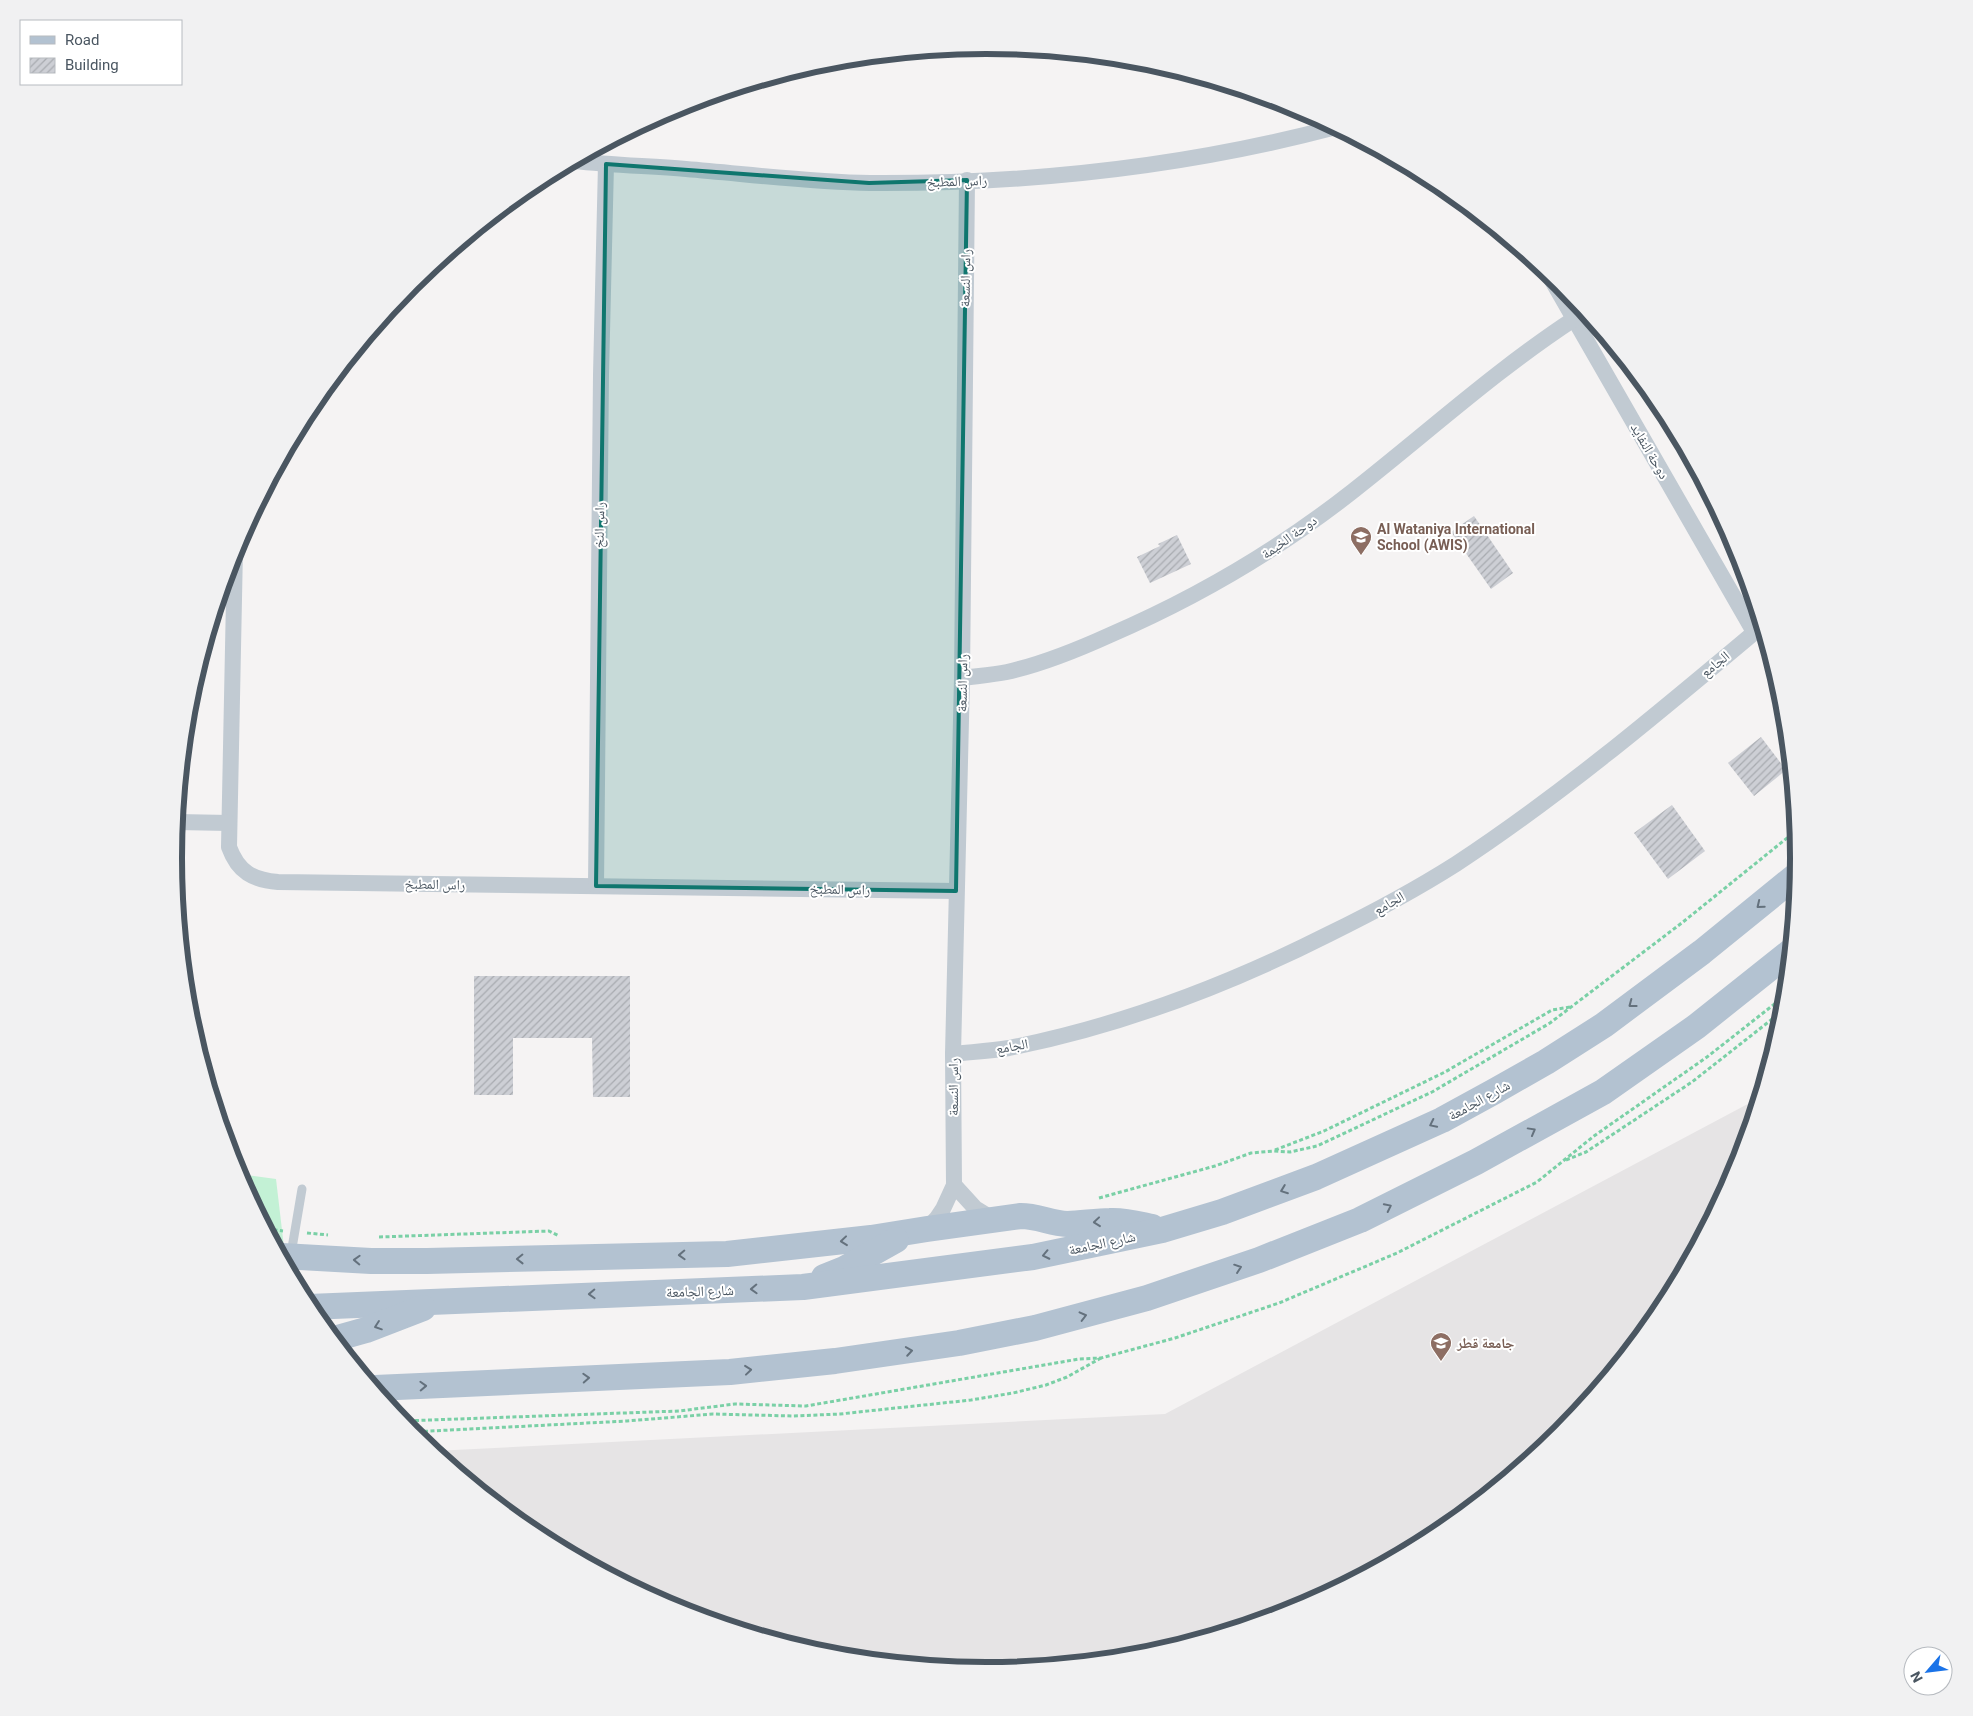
<svg xmlns="http://www.w3.org/2000/svg" width="1973" height="1716" viewBox="0 0 1973 1716" font-family="Roboto,'Noto Naskh Arabic',sans-serif">
	<style>
		.education { fill: #e6e4e5 }
		.green { fill: #c3f1d5 }
		.building { fill: url(#building-hatch) }
		.lines { fill: none; stroke-linecap: round; stroke-linejoin: round }
		.path { stroke: #7ad0a6; stroke-width: 3; stroke-dasharray: 4 2.5; stroke-linecap: butt }
		.lane { stroke: #c1cad2; stroke-width: 9 }
		.street { stroke: #c1cad2; stroke-width: 16 }
		.primary { stroke: #b3c2d1; stroke-width: 26 }
		.oneway { stroke: #64717d }
		.marked { fill: #0f766e; fill-opacity: 0.2; stroke: #0f766e; stroke-width: 4; stroke-linejoin: round }
		.labels { text-anchor: middle; stroke-width: 4; stroke-linejoin: round; paint-order: stroke }
		.street-label { font-size: 14px; fill: #4a5661; stroke: #fff }
		.education-label { font-size: 14px; font-weight: bold; fill: #785e54; stroke: #fff; text-anchor: start }
		.rim { fill: none; stroke: #4a5661; stroke-width: 6 }
	</style>
	<defs>
		<pattern id="building-hatch" width="6" height="6" patternUnits="userSpaceOnUse" patternTransform="scale(1.25)"><rect width="6" height="6" fill="#cdcfd5"/><path d="M-1 1l2-2M0 6l6-6M5 7l2-2" fill="none" stroke="#a8abb0"/></pattern>
	</defs>
	<rect width="100%" height="100%" fill="#f5f3f3"/>
	<!-- education -->
	<polygon class="education" points="1759,1098 1737,1169 1662,1310 1561,1433 1438,1534 1297,1609 1145,1655 987,1671 828,1655 675,1609 535,1534 434,1451 1165,1414"/>
	<!-- green -->
	<polygon class="green" points="238,1174 276,1179 286,1264"/>
	<!-- building -->
	<g class="building">
		<polygon points="1474,516 1513,573 1491,589 1451,532"/>
		<polygon points="1177,535 1191,564 1150,583 1137,557 1160,546 1158,544"/>
		<polygon points="1761,737 1786,770 1754,796 1728,763"/>
		<polygon points="1672,805 1705,851 1668,879 1634,833"/>
		<polygon points="474,976 630,976 630,1097 593,1097 592,1038 513,1038 513,1095 474,1095"/>
	</g>
	<g class="lines">
		<!-- path -->
		<g class="path">
			<polyline points="1275,1150 1324,1131 1445,1072 1552,1010 1570,1007"/>
			<polyline points="1566,1160 1586,1152 1692,1082 1785,1009"/>
			<polyline points="1099,1198 1215,1166 1251,1153 1274,1151 1290,1152 1317,1146 1432,1092 1550,1023 1683,922 1797,830"/>
			<polyline points="267,1229 283,1231"/>
			<polyline points="307,1233 328,1235"/>
			<polyline points="379,1237 549,1231 559,1236"/>
			<polyline points="402,1421 679,1411 735,1404 806,1406 1079,1359 1101,1358 1175,1338 1279,1303 1397,1253 1537,1182 1594,1136 1707,1057 1786,995"/>
			<polyline points="411,1432 627,1421 713,1414 793,1416 840,1414 971,1400 1013,1393 1046,1385 1067,1377 1101,1358"/>
		</g>
		<!-- lane -->
		<polyline class="lane" points="291,1254 302,1189"/>
		<!-- street -->
		<g class="street">
			<path d="M574 161C611 165 648 166 686 169 747 174 809 182 870 183 1026 184 1185 167 1336 127"/>
			<polyline points="1546,270 1754,632"/>
			<path d="M235 549 229 847C238 872 253 880 278 882L956 891"/>
			<path d="M962 678C977 676 992 675 1007 672 1043 664 1077 650 1110 635 1198 597 1278 550 1353 491 1427 433 1496 370 1574 319"/>
			<polyline points="177,822 229,823"/>
			<polyline points="596,886 601,375 606,164"/>
			<path d="M953 1054C971 1052 990 1051 1009 1048 1121 1026 1228 985 1329 934 1372 913 1415 890 1456 864 1564 793 1663 709 1762 626"/>
			<polyline points="954,1185 975,1208 993,1219"/>
			<polyline points="927,1229 937,1218 943,1209 954,1185 953,1054 962,678 967,180"/>
		</g>
		<!-- primary -->
		<g class="primary">
			<path d="M282 1256 371 1261H427L727 1254 871 1238 927 1229 1021 1216C1037 1216 1051 1223 1067 1224 1081 1224 1095 1221 1110 1221 1124 1220 1138 1224 1152 1227"/>
			<polyline points="824,1277 844,1269 896,1240"/>
			<polyline points="309,1307 803,1287 1033,1257 1162,1230 1222,1212 1316,1177 1442,1120 1495,1091 1546,1062 1604,1025 1702,952 1798,874"/>
			<polyline points="334,1339 366,1330 423,1308"/>
			<polyline points="375,1388 730,1372 835,1361 959,1343 1035,1328 1147,1298 1259,1260 1360,1220 1476,1162 1603,1092 1697,1026 1790,952"/>
		</g>
	</g>
	<!-- one-way arrows -->
	<defs><path id="oneway-chevron" d="M-2-3.5L2.5 0L-2 3.5" fill="none" stroke-width="1.6" stroke-linecap="round" stroke-linejoin="round" transform="scale(1.25)"/></defs>
	<g class="oneway">
		<use href="#oneway-chevron" transform="translate(1760 905) rotate(141)"/>
		<use href="#oneway-chevron" transform="translate(1632 1004) rotate(143)"/>
		<use href="#oneway-chevron" transform="translate(1433 1124) rotate(154)"/>
		<use href="#oneway-chevron" transform="translate(1532 1131) rotate(-29)"/>
		<use href="#oneway-chevron" transform="translate(1284 1190) rotate(159)"/>
		<use href="#oneway-chevron" transform="translate(1388 1207) rotate(-26)"/>
		<use href="#oneway-chevron" transform="translate(1097 1222) rotate(174)"/>
		<use href="#oneway-chevron" transform="translate(844 1241) rotate(174)"/>
		<use href="#oneway-chevron" transform="translate(682 1255) rotate(178)"/>
		<use href="#oneway-chevron" transform="translate(1046 1255) rotate(168)"/>
		<use href="#oneway-chevron" transform="translate(520 1259) rotate(179)"/>
		<use href="#oneway-chevron" transform="translate(357 1260) rotate(-178)"/>
		<use href="#oneway-chevron" transform="translate(1238 1268) rotate(-19)"/>
		<use href="#oneway-chevron" transform="translate(754 1289) rotate(178)"/>
		<use href="#oneway-chevron" transform="translate(592 1294) rotate(178)"/>
		<use href="#oneway-chevron" transform="translate(1083 1316) rotate(-14)"/>
		<use href="#oneway-chevron" transform="translate(378 1326) rotate(161)"/>
		<use href="#oneway-chevron" transform="translate(909 1351) rotate(-9)"/>
		<use href="#oneway-chevron" transform="translate(748 1370) rotate(-6)"/>
		<use href="#oneway-chevron" transform="translate(586 1378) rotate(-3)"/>
		<use href="#oneway-chevron" transform="translate(423 1386) rotate(-2)"/>
	</g>
	<!-- marked area -->
	<path class="marked" d="M606 164 869 183 967 180 956 891 596 886Z"/>
	<!-- icons -->
	<defs>
		<g id="school-pin" transform="scale(1.125)"><path d="M0 17L-7.5 6A9.5 9.5 0 1 1 7.5 6Z" fill="#8d6e63" stroke="#fff"/><path d="M0-5L7-2L0 1L-7-2ZM-4 1L0 2.5L4 1V4Q0 6-4 4Z" fill="#fff"/></g>
		<g id="university-pin" transform="scale(1.125)"><path d="M0 17L-7.5 6A9.5 9.5 0 1 1 7.5 6Z" fill="#8d6e63" stroke="#fff"/><path d="M0-5L7-2L0 1L-7-2ZM-4 1L0 2.5L4 1V4Q0 6-4 4Z" fill="#fff"/></g>
	</defs>
	<g fill-rule="evenodd">
		<use href="#school-pin" x="1361" y="537"/>
		<use href="#university-pin" x="1441" y="1343"/>
	</g>
	<g class="labels">
		<!-- street labels -->
		<g class="street-label">
			<text transform="translate(957 181) rotate(-2)" y="5">راس المطبخ</text>
			<text transform="translate(965 278) rotate(-89)" y="5">راس النسعة</text>
			<text transform="translate(1650 451) rotate(60)" y="5">دوحة النفايد</text>
			<text transform="translate(599 525) rotate(-89)" y="5">راس النخ</text>
			<text transform="translate(1289 537) rotate(-35)" y="5">دوحة الخيمة</text>
			<text transform="translate(1715 664) rotate(-39)" y="5">الجامع</text>
			<text transform="translate(962 683) rotate(-89)" y="5">راس النسعة</text>
			<text transform="translate(435 884) rotate(1)" y="5">راس المطبخ</text>
			<text transform="translate(840 889) rotate(1)" y="5">راس المطبخ</text>
			<text transform="translate(1389 903) rotate(-30)" y="5">الجامع</text>
			<text transform="translate(1012 1046) rotate(-10)" y="5">الجامع</text>
			<text transform="translate(953 1087) rotate(-90)" y="5">راس النسعة</text>
			<text transform="translate(1479 1100) rotate(-29)" y="5">شارع الجامعة</text>
			<text transform="translate(1102 1243) rotate(-12)" y="5">شارع الجامعة</text>
			<text transform="translate(700 1291) rotate(-2)" y="5">شارع الجامعة</text>
		</g>
		<!-- education labels -->
		<g class="education-label">
			<text x="1377" y="534">Al Wataniya International<tspan x="1377" dy="16">School (AWIS)</tspan></text>
			<text x="1457" y="1348">جامعة قطر</text>
		</g>
	</g>
	<!-- crop -->
	<path d="M0 0H1973V1716H0ZM182 858a804 804 0 1 1 1608 0a804 804 0 1 1-1608 0Z" fill="#f1f1f2" fill-rule="evenodd"/>
	<path class="rim" d="M182 858a804 804 0 1 1 1608 0a804 804 0 1 1-1608 0Z"/>
	<!-- legend -->
	<rect x="20" y="20" width="162" height="65" fill="#ffffff" stroke="#b7bbc0"/>
	<rect x="30" y="36" width="25" height="8" fill="#b3c2d1" stroke="#b7bbc0"/>
	<text x="65" y="45" font-size="15" fill="#4a5661">Road</text>
	<rect x="30" y="58" width="25" height="15" fill="url(#building-hatch)" stroke="#b7bbc0"/>
	<text x="65" y="70" font-size="15" fill="#4a5661">Building</text>
	<!-- north arrow -->
	<g transform="translate(1928 1671) rotate(242)"><circle r="24" fill="#ffffff" stroke="#b7bbc0"/>
	<path d="M0-4L9 19L0 12L-9 19Z" fill="#1a73e8"/>
	<text y="-8" font-size="14" font-weight="bold" text-anchor="middle" fill="#4a5661">N</text>
	</g>
</svg>
